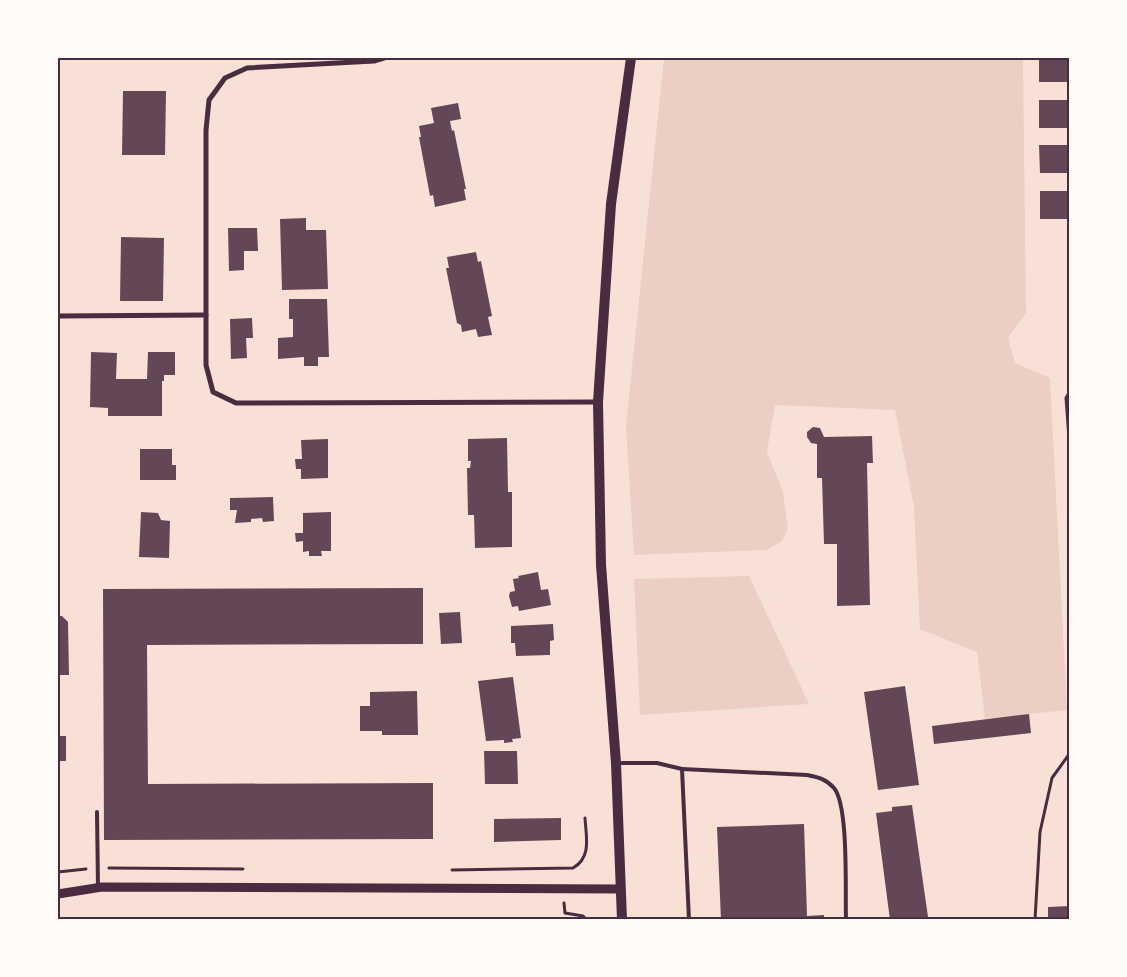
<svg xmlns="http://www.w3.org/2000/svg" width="1127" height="977" viewBox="0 0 1127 977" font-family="'Golos Text',sans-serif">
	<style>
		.green { fill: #ebcfc5 }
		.building { fill: #644757 }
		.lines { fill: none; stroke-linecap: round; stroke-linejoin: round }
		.path { stroke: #4a2c40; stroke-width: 3 }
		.service { stroke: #4a2c40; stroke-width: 4 }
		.minor { stroke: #4a2c40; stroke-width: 5 }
		.tertiary { stroke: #4a2c40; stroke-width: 9 }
		.secondary { stroke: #4a2c40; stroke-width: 10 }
		.neatline { fill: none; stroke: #4a2c40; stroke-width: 2 }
	</style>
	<rect width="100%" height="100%" fill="#f7e1d7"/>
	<!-- green -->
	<g class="green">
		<polygon points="664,58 1023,58 1026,313 1008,338 1015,363 1050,378 1067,710 985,719 977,652 920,629 914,507 895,410 775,405 767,452 783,492 788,529 782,541 767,550 634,555 626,426"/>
		<polygon points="749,576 809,704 640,715 634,579"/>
	</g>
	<!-- building -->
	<g class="building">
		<rect x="1039" y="58" width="31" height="24"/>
		<polygon points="123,91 166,91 165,155 122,155"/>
		<rect x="1039" y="100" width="31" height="28"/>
		<polygon points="458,103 461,119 450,121 452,131 454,130 466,189 464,189 466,200 435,207 433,195 430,196 419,137 421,137 419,126 434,123 431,108"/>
		<polygon points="1039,145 1070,145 1070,173 1040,173"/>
		<rect x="1040" y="191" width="30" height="28"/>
		<polygon points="306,218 306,230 326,230 328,289 282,290 280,219"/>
		<polygon points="228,228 257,228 258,251 244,251 244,270 229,271"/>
		<polygon points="121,237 164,238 163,301 120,301"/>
		<polygon points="476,252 478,262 481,261 492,316 488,317 492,335 478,337 476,329 462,332 461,325 457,323 446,268 449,268 447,257"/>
		<polygon points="289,299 327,299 329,357 318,357 318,366 304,366 304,357 278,359 278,338 293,337 293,319 289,319"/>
		<polygon points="252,318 253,338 246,338 247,358 231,359 230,319"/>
		<polygon points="91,352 117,353 116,379 147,379 148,352 175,352 175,375 164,375 164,381 162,381 162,416 108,416 108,408 90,407"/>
		<polygon points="813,427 820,428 824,437 872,436 873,463 867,463 870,605 837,606 837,544 824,544 822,478 817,478 817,444 811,443 807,437 807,432"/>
		<polygon points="507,438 508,492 512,492 512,547 475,548 474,515 468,515 467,468 470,468 471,461 468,461 468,439"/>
		<polygon points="328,439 328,478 301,479 301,469 296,469 295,459 302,459 301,440"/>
		<polygon points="140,449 172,449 172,465 176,465 176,480 140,480"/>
		<polygon points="273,497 274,521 263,522 262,518 251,519 251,522 235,523 237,510 230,510 230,498"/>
		<polygon points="141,512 158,513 161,520 170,521 169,558 139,557"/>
		<polygon points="331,512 331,551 321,551 322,556 309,556 309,551 303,552 303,541 296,542 295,533 303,533 303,513"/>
		<polygon points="538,572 541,590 548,589 551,605 519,611 518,606 512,607 509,596 510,592 515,591 513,579 519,578 518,576"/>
		<polygon points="423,588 423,644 147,645 148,784 433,783 433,839 104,840 103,589"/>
		<polygon points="460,612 462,643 441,644 439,613"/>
		<polygon points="58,616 62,616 68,622 69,675 58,675"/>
		<polygon points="553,624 554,640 550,641 550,655 516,656 515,643 511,643 511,626"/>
		<polygon points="513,677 521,738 512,739 513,742 504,743 504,740 486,741 478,681"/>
		<polygon points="905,686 919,785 878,790 864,692"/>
		<polygon points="417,691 418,735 382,735 382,731 360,731 360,706 370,706 370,692"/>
		<polygon points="1029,714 1031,733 934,744 932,726"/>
		<rect x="58" y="736" width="8" height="25"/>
		<polygon points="484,751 517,751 518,784 485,784"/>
		<polygon points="912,805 928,917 890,920 876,813 892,811 892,807"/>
		<polygon points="561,818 561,840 494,842 494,819"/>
		<polygon points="804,824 807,916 824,915 824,920 721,920 717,827"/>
		<polygon points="1070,906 1070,920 1048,920 1048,907"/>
	</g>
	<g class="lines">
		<!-- path -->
		<g class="path">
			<polyline points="1070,391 1066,398 1070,452"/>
			<polyline points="109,868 243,869"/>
			<path d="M452 870 573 868C592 857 586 837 585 818"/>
			<polyline points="58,872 86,869"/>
			<polyline points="564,903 565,913 583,916 587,920"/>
			<polyline points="1035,920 1040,832 1052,778 1070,753"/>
		</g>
		<!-- service -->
		<g class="service">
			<polyline points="618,763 657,763 682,769 689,920"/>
			<path d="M682 769 807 775C818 777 826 779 834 788 849 806 845 893 846 920"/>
			<polyline points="97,812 98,888"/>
		</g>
		<!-- minor -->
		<g class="minor">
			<polyline points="384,58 374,61 247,68 225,78 209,100 206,130 206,365 213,392 236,403 598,402"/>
			<polyline points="58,316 206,315"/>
		</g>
		<!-- tertiary -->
		<polyline class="tertiary" points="58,894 102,887 620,889"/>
		<!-- secondary -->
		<polyline class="secondary" points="622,920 616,763 601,565 598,402 611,204 631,58"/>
	</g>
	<!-- border -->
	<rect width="1127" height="977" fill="none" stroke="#fffaf5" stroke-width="118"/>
	<rect x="59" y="59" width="1009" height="859" class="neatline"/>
</svg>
